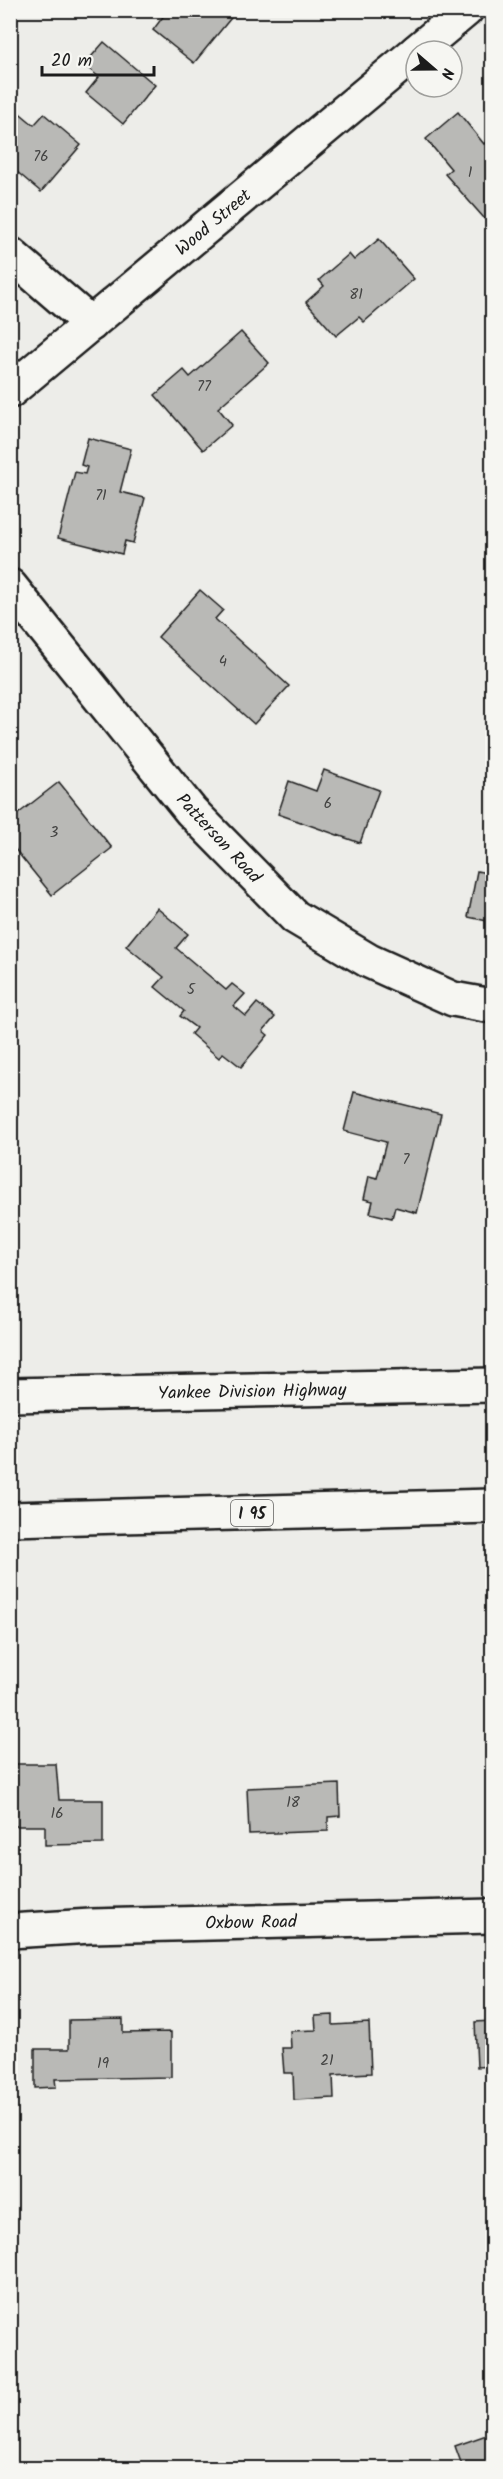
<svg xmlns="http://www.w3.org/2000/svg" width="503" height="2479" viewBox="0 0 503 2479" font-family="Kalam,sans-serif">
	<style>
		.building { fill: #b9b9b6; stroke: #1c1c1c; stroke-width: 1.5 }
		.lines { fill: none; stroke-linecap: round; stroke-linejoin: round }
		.minor-casing { stroke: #1c1c1c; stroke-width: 38 }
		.highway-casing { stroke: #1c1c1c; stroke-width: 38 }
		.minor { stroke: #f6f6f2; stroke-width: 33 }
		.highway { stroke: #f6f6f2; stroke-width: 33 }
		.labels { text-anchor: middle; stroke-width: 5; stroke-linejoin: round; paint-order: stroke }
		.number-label { font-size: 15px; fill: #434342 }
		.shield { fill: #f6f6f2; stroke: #5d5d5c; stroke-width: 1.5 }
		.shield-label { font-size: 16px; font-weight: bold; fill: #1c1c1c }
		.street-label { font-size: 18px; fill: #1c1c1c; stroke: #f6f6f2 }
	</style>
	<rect width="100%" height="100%" fill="#edede9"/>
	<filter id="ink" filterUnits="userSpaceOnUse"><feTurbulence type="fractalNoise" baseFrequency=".0167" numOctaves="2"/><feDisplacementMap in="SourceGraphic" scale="12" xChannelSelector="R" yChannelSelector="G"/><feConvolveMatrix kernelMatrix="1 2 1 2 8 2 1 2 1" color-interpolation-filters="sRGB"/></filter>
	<g filter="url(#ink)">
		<!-- building -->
		<g class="building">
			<polygon points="168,10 232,10 235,13 194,63 153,30"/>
			<polygon points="104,42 155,85 123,124 86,93 99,77 84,65"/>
			<polygon points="10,105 34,125 44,114 81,145 41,192 10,166"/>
			<polygon points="458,112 484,144 490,137 492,140 492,227 445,174 451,169 426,139"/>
			<polygon points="379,239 414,279 364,322 359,317 336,336 306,302 324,286 319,280 349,254 354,260"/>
			<polygon points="241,332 269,363 218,408 232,425 203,450 155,395 184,370 190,377"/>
			<polygon points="88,438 131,449 120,492 145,498 133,543 125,541 122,554 58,538 75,472 85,474 87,467 81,465"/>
			<polygon points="200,590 223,610 215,619 289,686 254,724 158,637"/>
			<polygon points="324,770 379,790 360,843 278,814 289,781 316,791"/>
			<polygon points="59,782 112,848 52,895 10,843 10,820"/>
			<polygon points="477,871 492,874 492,922 468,917"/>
			<polygon points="157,908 188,934 176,948 226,990 232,984 245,994 234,1006 246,1016 257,1003 275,1017 263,1031 268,1035 241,1067 223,1053 219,1058 191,1034 196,1028 180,1016 184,1011 155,987 164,977 126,946"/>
			<polygon points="354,1092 441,1114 417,1213 395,1207 392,1218 370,1213 373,1201 364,1199 369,1176 377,1178 386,1142 344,1131"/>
			<polygon points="10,1764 56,1764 59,1800 103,1800 103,1844 45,1845 45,1826 10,1826"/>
			<polygon points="339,1784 340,1816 328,1817 328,1831 249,1834 247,1788"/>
			<polygon points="333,2015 333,2025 369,2023 371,2073 333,2075 334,2098 294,2100 293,2073 284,2073 282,2048 291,2048 290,2031 316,2030 315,2016"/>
			<polygon points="123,2019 123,2033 171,2032 171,2077 55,2079 56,2087 35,2088 35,2049 69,2049 69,2020"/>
			<polygon points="492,2021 492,2066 477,2067 475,2022"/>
			<polygon points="492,2433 492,2468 463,2468 455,2446"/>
		</g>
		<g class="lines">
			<!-- minor casing -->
			<g class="minor-casing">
				<g id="minor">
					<polyline points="417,51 466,10"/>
					<polyline points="10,254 91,324"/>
					<polyline points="10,391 416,52"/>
					<polyline points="10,586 191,811 295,917 369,961 453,999 492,1006"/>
					<polyline points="10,1931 91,1926 492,1916"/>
				</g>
			</g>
			<!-- highway casing -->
			<g class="highway-casing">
				<g id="highway">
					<polyline points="10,1395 492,1385"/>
					<polyline points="10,1519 492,1506"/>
				</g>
			</g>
			<!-- minor -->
			<use href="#minor" class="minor"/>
			<!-- highway -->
			<use href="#highway" class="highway"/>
		</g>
	</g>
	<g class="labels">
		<!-- number labels -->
		<g class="number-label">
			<text x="41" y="161">76</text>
			<text x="470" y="177">1</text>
			<text x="356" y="299">81</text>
			<text x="204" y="391">77</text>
			<text x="101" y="500">71</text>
			<text x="223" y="666">4</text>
			<text x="328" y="808">6</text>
			<text x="54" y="837">3</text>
			<text x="191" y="994">5</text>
			<text x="406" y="1164">7</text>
			<text x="293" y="1807">18</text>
			<text x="57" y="1818">16</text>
			<text x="327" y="2065">21</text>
			<text x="103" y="2068">19</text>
		</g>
		<!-- shield labels -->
		<rect class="shield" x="231" y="1500" width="42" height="26" rx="4.5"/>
		<g class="shield-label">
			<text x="252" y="1519">I 95</text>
		</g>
		<!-- street labels -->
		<g class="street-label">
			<text transform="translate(213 222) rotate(-40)" y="6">Wood Street</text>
			<text transform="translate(219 838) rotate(47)" y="6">Patterson Road</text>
			<text transform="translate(252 1391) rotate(-1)" y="6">Yankee Division Highway</text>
			<text transform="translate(251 1922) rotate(-1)" y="6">Oxbow Road</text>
		</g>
	</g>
	<!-- margin -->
	<rect width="503" height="2479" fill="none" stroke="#f6f6f2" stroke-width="36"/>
	<rect x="18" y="18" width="467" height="2443" fill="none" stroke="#1c1c1c" stroke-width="2" filter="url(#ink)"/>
	<!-- north arrow -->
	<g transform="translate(434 69) rotate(110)"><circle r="28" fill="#f6f6f2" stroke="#9f9f9c" stroke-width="1.5"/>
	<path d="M0-4.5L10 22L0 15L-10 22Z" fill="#1c1c1c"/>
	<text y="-9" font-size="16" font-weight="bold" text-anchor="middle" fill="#1c1c1c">N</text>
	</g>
	<!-- scale -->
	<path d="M42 66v9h112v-9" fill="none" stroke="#1c1c1c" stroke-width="3"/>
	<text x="51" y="66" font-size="18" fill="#1c1c1c" stroke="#f6f6f2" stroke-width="4.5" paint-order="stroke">20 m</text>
</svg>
